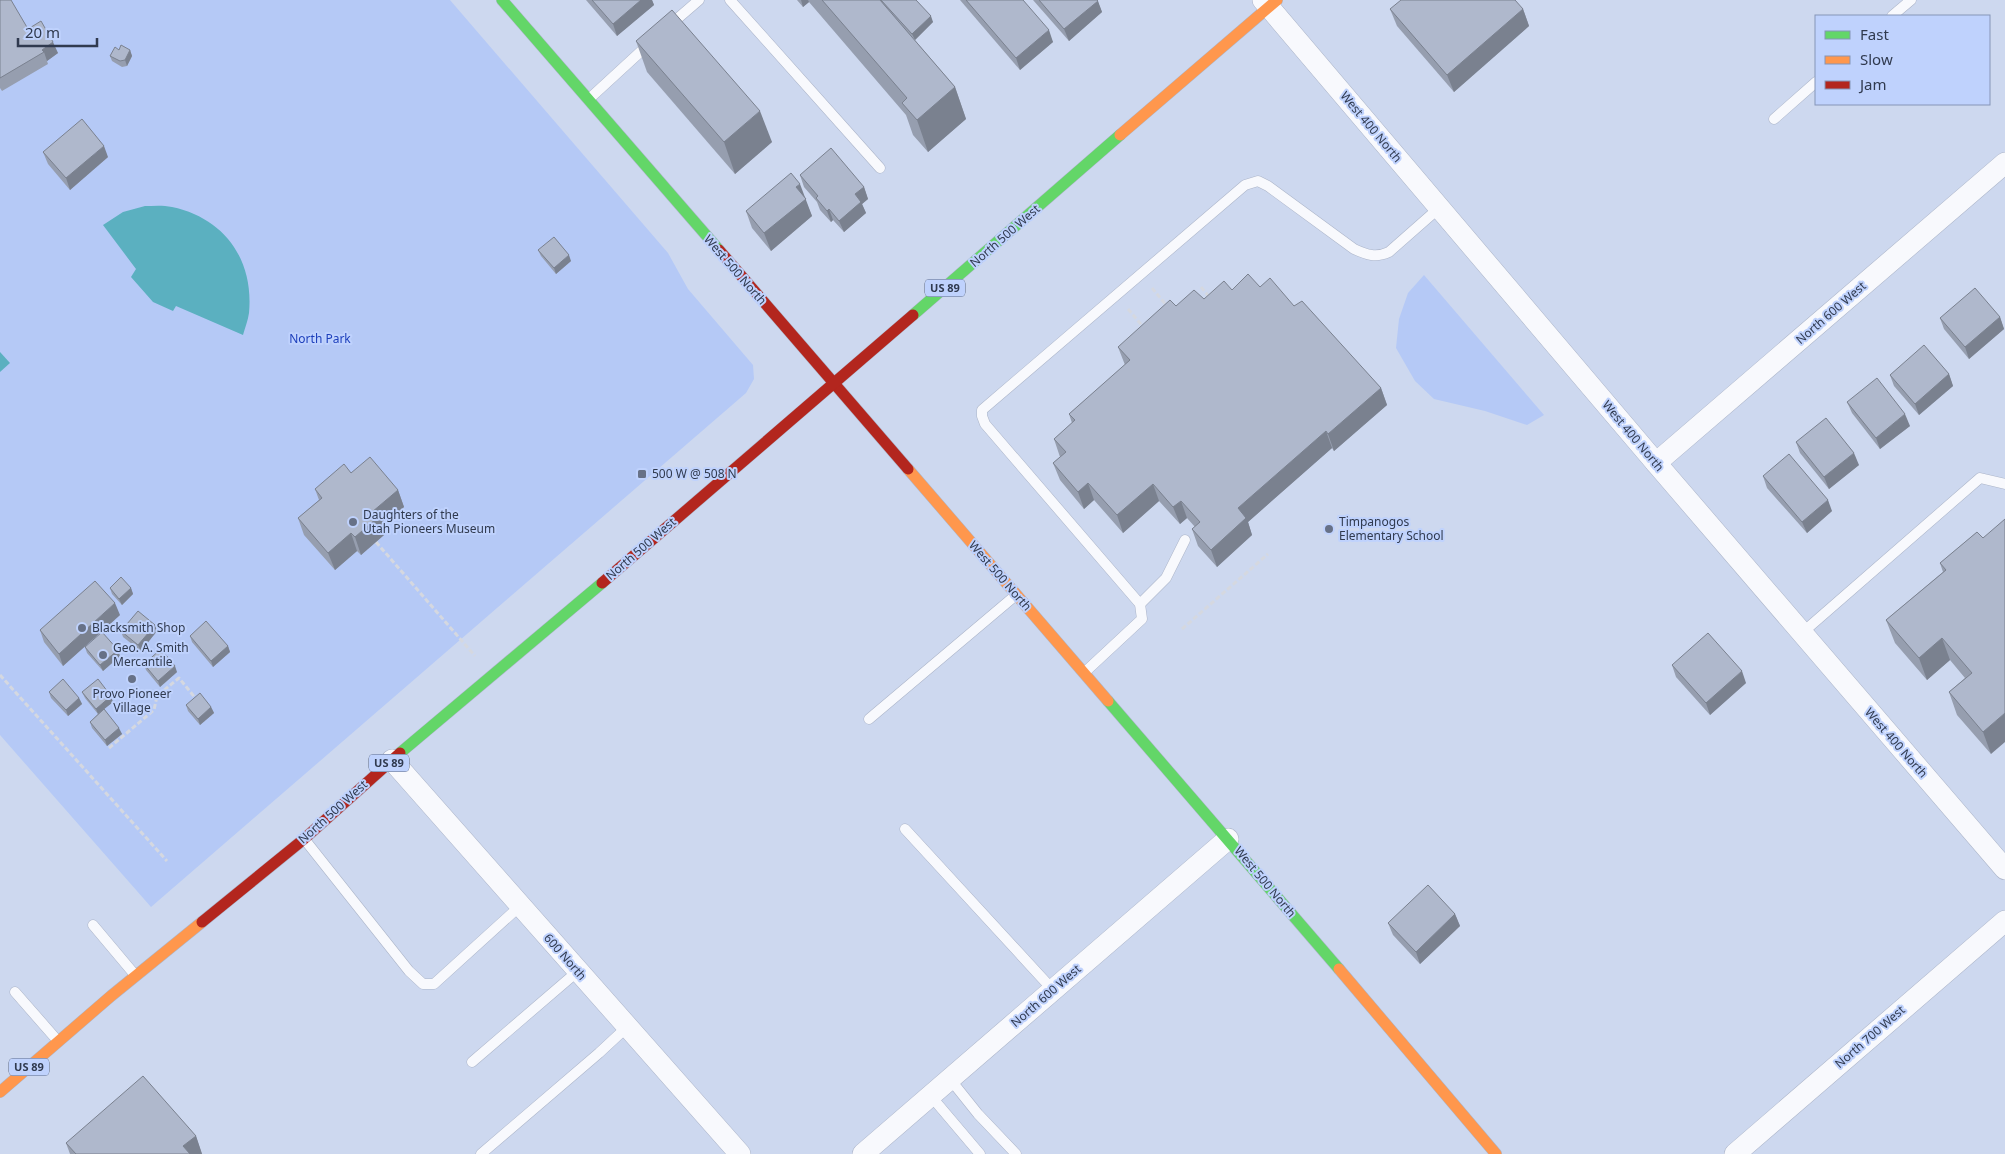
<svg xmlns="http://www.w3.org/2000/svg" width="2005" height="1154" viewBox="0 0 2005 1154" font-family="'Noto Sans',sans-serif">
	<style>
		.green { fill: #b5c9f6 }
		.water { fill: #5bb0c0 }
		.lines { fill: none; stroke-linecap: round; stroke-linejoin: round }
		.lane-casing { stroke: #acb5c9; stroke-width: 11 }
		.street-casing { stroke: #acb5c9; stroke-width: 22 }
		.fast-casing { stroke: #acb5c9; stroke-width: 12 }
		.slow-casing { stroke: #acb5c9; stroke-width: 12 }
		.jam-casing { stroke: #acb5c9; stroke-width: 12 }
		.path { stroke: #d5d8e0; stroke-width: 3; stroke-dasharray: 5 2.5; stroke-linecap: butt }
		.lane { stroke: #f8f9fd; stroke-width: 10 }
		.street { stroke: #f8f9fd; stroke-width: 21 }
		.fast { stroke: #63d668; stroke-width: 11 }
		.slow { stroke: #ff974d; stroke-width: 11 }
		.jam { stroke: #b3261e; stroke-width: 11 }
		.wall { fill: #969eaf }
		.shaded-wall { fill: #7a818f }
		.building { fill: #afb8cc; stroke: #7a818f }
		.poi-dot { fill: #677187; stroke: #bfd2fd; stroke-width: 2 }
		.labels { text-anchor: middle; stroke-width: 4; stroke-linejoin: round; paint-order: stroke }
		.shield { fill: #bfd2fd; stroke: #5b6883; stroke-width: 1 }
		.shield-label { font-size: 11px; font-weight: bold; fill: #303a4f }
		.street-label { font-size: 12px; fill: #303a4f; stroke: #bfd2fd }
		.park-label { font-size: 12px; fill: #1d3fbb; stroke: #bfd2fd }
		.poi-label { font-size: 12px; fill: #303a4f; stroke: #bfd2fd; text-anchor: start }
	</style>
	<rect width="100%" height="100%" fill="#cdd8ef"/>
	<!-- green -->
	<g class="green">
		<polygon points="0,0 450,0 668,253 688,289 753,365 754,379 746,393 151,907 0,735"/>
		<polygon points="1424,275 1544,415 1527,425 1485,411 1434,399 1415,381 1396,348 1399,319 1408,293"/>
	</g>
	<!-- water -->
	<g class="water">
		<path d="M145 206C153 206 163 205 172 207 224 218 254 259 249 313 248 320 245 328 243 335L176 306 173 311 153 302 131 277 136 269 103 225 123 212Z"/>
		<polygon points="0,352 10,363 0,372"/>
	</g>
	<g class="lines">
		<!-- lane casing -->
		<g class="lane-casing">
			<g id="lane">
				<polyline points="730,0 880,168"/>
				<polyline points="1892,16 1911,0"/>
				<polyline points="670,25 699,0"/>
				<polyline points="589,99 650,43"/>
				<polyline points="1774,119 1816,82"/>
				<polyline points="1140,604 1166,578 1185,540"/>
				<polyline points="1802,633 1980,478 2005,484"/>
				<path d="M1085 672 1142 619 1140 604 985 424 982 416V410L1245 185 1258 181 1268 186 1354 249C1367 255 1376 258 1389 252L1439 208"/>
				<polyline points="869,719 1016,595"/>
				<polyline points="905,829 1053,990"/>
				<polyline points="305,840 409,971 423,984 434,984 520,906"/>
				<polyline points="93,925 135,975"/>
				<polyline points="15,992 57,1040"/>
				<polyline points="472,1062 578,971"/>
				<polyline points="950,1079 978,1114 1016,1154"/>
				<polyline points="930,1095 980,1154"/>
				<polyline points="481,1154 599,1053 627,1027"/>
			</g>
		</g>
		<!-- street casing -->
		<g class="street-casing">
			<g id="street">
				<polyline points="1263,0 1656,463 2005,869"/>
				<polyline points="1656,463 2005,163"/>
				<polyline points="392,760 740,1154"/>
				<polyline points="863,1154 1228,839"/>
				<polyline points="1735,1154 2005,921"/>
			</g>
		</g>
		<!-- fast casing -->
		<g class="fast-casing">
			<g id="fast">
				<polyline points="502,0 719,250"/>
				<polyline points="913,315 1120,135"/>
				<polyline points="1108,701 1339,969"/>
				<polyline points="400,753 602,583"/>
			</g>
		</g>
		<!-- slow casing -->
		<g class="slow-casing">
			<g id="slow">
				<polyline points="1120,135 1277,0"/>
				<polyline points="908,469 1108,701"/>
				<polyline points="1339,969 1496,1154"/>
				<polyline points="0,1092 111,996 202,922"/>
			</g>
		</g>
		<!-- jam casing -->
		<g class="jam-casing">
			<g id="jam">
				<polyline points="719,250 908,469"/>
				<polyline points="602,583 913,315"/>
				<polyline points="202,922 304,839 400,753"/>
			</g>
		</g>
		<!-- path -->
		<g class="path">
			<polyline points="1201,287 1210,298"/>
			<polyline points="1152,288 1167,306"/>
			<polyline points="1128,309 1145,329"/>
			<polyline points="376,542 475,656"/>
			<polyline points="1182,629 1268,554"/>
			<polyline points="0,675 167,861"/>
			<polyline points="109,748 154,710 157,696 179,678 197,700"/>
		</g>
		<!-- lane -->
		<use href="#lane" class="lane"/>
		<!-- street -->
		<use href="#street" class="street"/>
		<!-- fast -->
		<use href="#fast" class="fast"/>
		<!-- slow -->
		<use href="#slow" class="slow"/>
		<!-- jam -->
		<use href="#jam" class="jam"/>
	</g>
	<!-- wall -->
	<g class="wall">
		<polygon points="0,0 28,29 58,53 47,61 48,64 2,91 0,88"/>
		<polygon points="586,0 652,0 654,5 617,36"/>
		<polygon points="797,0 916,0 933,22 915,40 907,31 955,87 966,119 928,152 913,135 906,115 809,2 803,7"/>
		<polygon points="960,0 1023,0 1053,42 1020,70"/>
		<polygon points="1033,0 1097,0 1102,12 1069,41"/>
		<polygon points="1390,9 1523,9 1529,26 1454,92 1397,26"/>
		<polygon points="636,41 772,142 735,174 647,72"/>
		<polygon points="119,50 130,50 132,56 127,66 122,67 112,61 110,56"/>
		<polygon points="43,152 108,157 70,190 48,164"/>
		<polygon points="800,175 864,187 868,199 862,204 866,213 844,232 833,220 831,222 820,210 817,202 804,187"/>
		<polygon points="804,197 812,216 771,251 752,228 746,211"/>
		<polygon points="538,250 571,261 556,274 541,256"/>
		<polygon points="1260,287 1294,306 1381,388 1387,405 1334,451 1332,448 1248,522 1252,535 1217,567 1198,546 1192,529 1195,527 1187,518 1180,524 1159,501 1123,533 1094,500 1084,509 1060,480 1053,463 1060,457 1054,439 1072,423 1069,414 1125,365 1118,347 1176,306 1204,299 1232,290"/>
		<polygon points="2000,317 2004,329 1969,359 1944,329 1940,318"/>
		<polygon points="1949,374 1953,386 1919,415 1894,386 1890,375"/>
		<polygon points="1847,402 1910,426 1880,449 1852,413"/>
		<polygon points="1796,442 1859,465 1829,489 1800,453"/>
		<polygon points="351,473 398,490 404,507 381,527 384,535 361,555 357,551 335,570 304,535 298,518 319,500 315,489"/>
		<polygon points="1763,476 1832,511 1807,533 1767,488"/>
		<polygon points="1977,532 1991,754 1957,715 1949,692 1965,678 1950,660 1927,680 1895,643 1886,620 1943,572 1940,563"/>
		<polygon points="110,588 131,588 133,594 122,605 112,594"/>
		<polygon points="120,615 63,666 44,642 40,630"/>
		<polygon points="121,631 157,631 141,651 123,637"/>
		<polygon points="190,636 228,646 230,652 213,667 192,642"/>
		<polygon points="85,647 120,656 103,671 87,653"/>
		<polygon points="144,664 177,672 160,687 146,670"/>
		<polygon points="1672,665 1746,683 1710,715 1676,677"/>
		<polygon points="49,692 79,698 82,704 68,716 51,698"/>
		<polygon points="82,692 113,702 104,709 122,734 107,746 92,728 90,722 98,714 85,698"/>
		<polygon points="186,705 211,707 214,713 200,725 188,711"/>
		<polygon points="1455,914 1460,926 1420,964 1393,935 1388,923"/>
		<polygon points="196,1136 202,1154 70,1154 66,1143"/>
	</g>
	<!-- shaded-wall -->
	<g class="shaded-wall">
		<polygon points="641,0 652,0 654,5 617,36 613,24"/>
		<polygon points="801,0 808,0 809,2 803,7"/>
		<polygon points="1098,1 1102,12 1069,41 1064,29"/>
		<polygon points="1523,9 1529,26 1454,92 1447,75"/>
		<polygon points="931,16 933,22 915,40 912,34"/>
		<polygon points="1049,30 1053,42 1020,70 1016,58"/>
		<polygon points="53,42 58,53 47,61 44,52 42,50"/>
		<polygon points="130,50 132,56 127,66 125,60"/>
		<polygon points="955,87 966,119 928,152 917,120"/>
		<polygon points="760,111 772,142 735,174 724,142"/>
		<polygon points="104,146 108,157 70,190 66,178"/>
		<polygon points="800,184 812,216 771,251 764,233 796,187"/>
		<polygon points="864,187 868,199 862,204 866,213 844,232 839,221 855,194"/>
		<polygon points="829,209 833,220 831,222 827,211"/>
		<polygon points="569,255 571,261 556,274 554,268"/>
		<polygon points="2000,317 2004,329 1969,359 1965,347"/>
		<polygon points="1949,374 1953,386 1919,415 1915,404"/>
		<polygon points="1381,388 1387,405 1334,451 1328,434"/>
		<polygon points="1905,414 1910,426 1880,449 1876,438"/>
		<polygon points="1326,431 1332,448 1248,522 1252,535 1217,567 1211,550 1238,508"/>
		<polygon points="1854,453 1859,465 1829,489 1824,477"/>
		<polygon points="1088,483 1094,500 1084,509 1078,492"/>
		<polygon points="1153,484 1159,501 1123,533 1117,515"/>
		<polygon points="398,490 404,507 381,527 384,535 361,555 355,537 372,512"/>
		<polygon points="1828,500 1832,511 1807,533 1802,522"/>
		<polygon points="1181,501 1187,518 1180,524 1173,507"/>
		<polygon points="351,533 357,551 335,570 328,553"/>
		<polygon points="131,588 133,594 122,605 119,599"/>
		<polygon points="115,603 120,615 63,666 59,654"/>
		<polygon points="155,625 157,631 141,651 138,645"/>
		<polygon points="1942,638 1950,660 1927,680 1919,658"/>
		<polygon points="228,646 230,652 213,667 211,661"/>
		<polygon points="118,650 120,656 103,671 100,665"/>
		<polygon points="175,666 177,672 160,687 158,681"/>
		<polygon points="1742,671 1746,683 1710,715 1706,703"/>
		<polygon points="111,696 113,702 98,714 96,709"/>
		<polygon points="79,698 82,704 68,716 66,710"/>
		<polygon points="211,707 214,713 200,725 198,719"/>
		<polygon points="2005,713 2005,742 1991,754 1983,732"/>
		<polygon points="119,728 122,734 107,746 105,740"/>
		<polygon points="1455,914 1460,926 1420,964 1416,952"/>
		<polygon points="196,1136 202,1154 186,1154 183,1146"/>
	</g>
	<!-- building -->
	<g class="building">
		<polygon points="0,0 11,0 28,29 41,21 53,42 42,50 44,52 0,78"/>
		<polygon points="592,0 641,0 613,24"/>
		<polygon points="822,0 880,0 955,87 917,120 902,103 907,98"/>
		<polygon points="881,0 916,0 931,16 912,34"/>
		<polygon points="966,0 1023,0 1049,30 1016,58"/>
		<polygon points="1039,0 1097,0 1098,1 1064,29"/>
		<polygon points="1401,0 1515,0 1523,9 1447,75 1390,9"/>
		<polygon points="672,10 760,111 724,142 636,41"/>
		<polygon points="121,45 130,50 125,60 120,61 110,56 115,47 119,50"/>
		<polygon points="82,119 104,146 66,178 43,152"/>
		<polygon points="831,148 864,187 855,194 861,202 839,221 829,209 827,211 816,198 818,196 800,175"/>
		<polygon points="791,173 800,184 796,187 806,199 764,233 746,211"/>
		<polygon points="554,237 569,255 554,268 538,250"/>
		<polygon points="1248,274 1260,287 1270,278 1294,306 1302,301 1381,388 1328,434 1326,431 1238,508 1246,518 1211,550 1192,529 1200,522 1181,501 1173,507 1153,484 1117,515 1088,483 1078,492 1053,463 1066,452 1054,439 1075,420 1069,414 1130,360 1118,347 1170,300 1176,306 1194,290 1204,299 1224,281 1232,290"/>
		<polygon points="1975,288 2000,317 1965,347 1940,318"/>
		<polygon points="1924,345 1949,374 1915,404 1890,375"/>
		<polygon points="1877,378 1905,414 1876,438 1847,402"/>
		<polygon points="1826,418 1854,453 1824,477 1796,442"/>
		<polygon points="1789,454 1828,500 1802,522 1763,476"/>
		<polygon points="370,457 398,490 372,512 377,518 355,537 351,533 328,553 298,518 322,498 315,489 344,464 351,473"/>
		<polygon points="2005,519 2005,713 1983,732 1949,692 1972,673 1942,638 1919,658 1886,620 1946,570 1940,563 1977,532 1983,538"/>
		<polygon points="121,577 131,588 119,599 110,588"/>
		<polygon points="95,581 115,603 59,654 40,630"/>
		<polygon points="138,611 155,625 138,645 121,631"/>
		<polygon points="206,621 228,646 211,661 190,636"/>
		<polygon points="102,632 118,650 100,665 85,647"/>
		<polygon points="1708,633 1742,671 1706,703 1672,665"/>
		<polygon points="161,649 175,666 158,681 144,664"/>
		<polygon points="63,679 79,698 66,710 49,692"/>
		<polygon points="98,679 111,696 96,709 82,692"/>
		<polygon points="200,693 211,707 198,719 186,705"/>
		<polygon points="104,709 119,728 105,740 90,722"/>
		<polygon points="1428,885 1455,914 1416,952 1388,923"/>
		<polygon points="143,1076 196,1136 183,1146 190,1154 76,1154 66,1143"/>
	</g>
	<!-- markers -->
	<g class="poi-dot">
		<rect x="637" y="469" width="10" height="10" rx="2.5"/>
		<circle cx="353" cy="522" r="5"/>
		<circle cx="1329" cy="529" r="5"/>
		<circle cx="82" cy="628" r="5"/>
		<circle cx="103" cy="655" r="5"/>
		<circle cx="132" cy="679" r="5"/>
	</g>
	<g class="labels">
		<!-- shield labels -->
		<g class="shield">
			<rect x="925" y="279.5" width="40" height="17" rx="4"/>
			<rect x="369" y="754.5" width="40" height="17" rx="4"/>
			<rect x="9" y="1058.5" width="40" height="17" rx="4"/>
		</g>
		<g class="shield-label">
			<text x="945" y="292">US 89</text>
			<text x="389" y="767">US 89</text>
			<text x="29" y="1071">US 89</text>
		</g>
		<!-- street labels -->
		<g class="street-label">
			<text transform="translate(1371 127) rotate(50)" y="4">West 400 North</text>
			<text transform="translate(1005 236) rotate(-41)" y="4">North 500 West</text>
			<text transform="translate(735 270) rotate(49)" y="4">West 500 North</text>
			<text transform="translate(1831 313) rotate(-41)" y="4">North 600 West</text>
			<text transform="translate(1633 436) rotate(50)" y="4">West 400 North</text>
			<text transform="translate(641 549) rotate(-41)" y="4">North 500 West</text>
			<text transform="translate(1000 576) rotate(49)" y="4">West 500 North</text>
			<text transform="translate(1896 743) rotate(49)" y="4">West 400 North</text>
			<text transform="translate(333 812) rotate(-42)" y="4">North 500 West</text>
			<text transform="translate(1265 882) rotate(50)" y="4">West 500 North</text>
			<text transform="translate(565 957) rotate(49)" y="4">600 North</text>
			<text transform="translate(1046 996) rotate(-41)" y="4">North 600 West</text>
			<text transform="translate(1870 1037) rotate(-41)" y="4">North 700 West</text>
		</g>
		<!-- park labels -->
		<g class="park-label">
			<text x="320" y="343">North Park</text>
		</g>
		<!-- poi labels -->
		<g class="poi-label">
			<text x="652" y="478">500 W @ 508 N</text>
			<text x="363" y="519">Daughters of the<tspan x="363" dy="14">Utah Pioneers Museum</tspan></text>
			<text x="1339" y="526">Timpanogos<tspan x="1339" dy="14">Elementary School</tspan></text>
			<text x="92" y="632">Blacksmith Shop</text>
			<text x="113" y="652">Geo. A. Smith<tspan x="113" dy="14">Mercantile</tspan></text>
			<text x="132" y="698" text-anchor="middle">Provo Pioneer<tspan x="132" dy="14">Village</tspan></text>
		</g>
	</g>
	<!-- legend -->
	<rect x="1815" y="15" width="175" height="90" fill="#bfd2fd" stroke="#8695b7"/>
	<rect x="1825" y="31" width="25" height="8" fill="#63d668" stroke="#8695b7"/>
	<text x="1860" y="40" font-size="15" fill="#303a4f">Fast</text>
	<rect x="1825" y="56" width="25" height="8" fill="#ff974d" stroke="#8695b7"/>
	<text x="1860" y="65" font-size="15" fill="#303a4f">Slow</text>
	<rect x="1825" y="81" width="25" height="8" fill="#b3261e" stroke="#8695b7"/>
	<text x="1860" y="90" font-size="15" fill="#303a4f">Jam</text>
	<!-- scale -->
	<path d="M18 38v8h79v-8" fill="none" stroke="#303a4f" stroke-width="2.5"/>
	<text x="25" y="38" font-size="15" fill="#303a4f" stroke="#bfd2fd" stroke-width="4" paint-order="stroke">20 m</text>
</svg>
